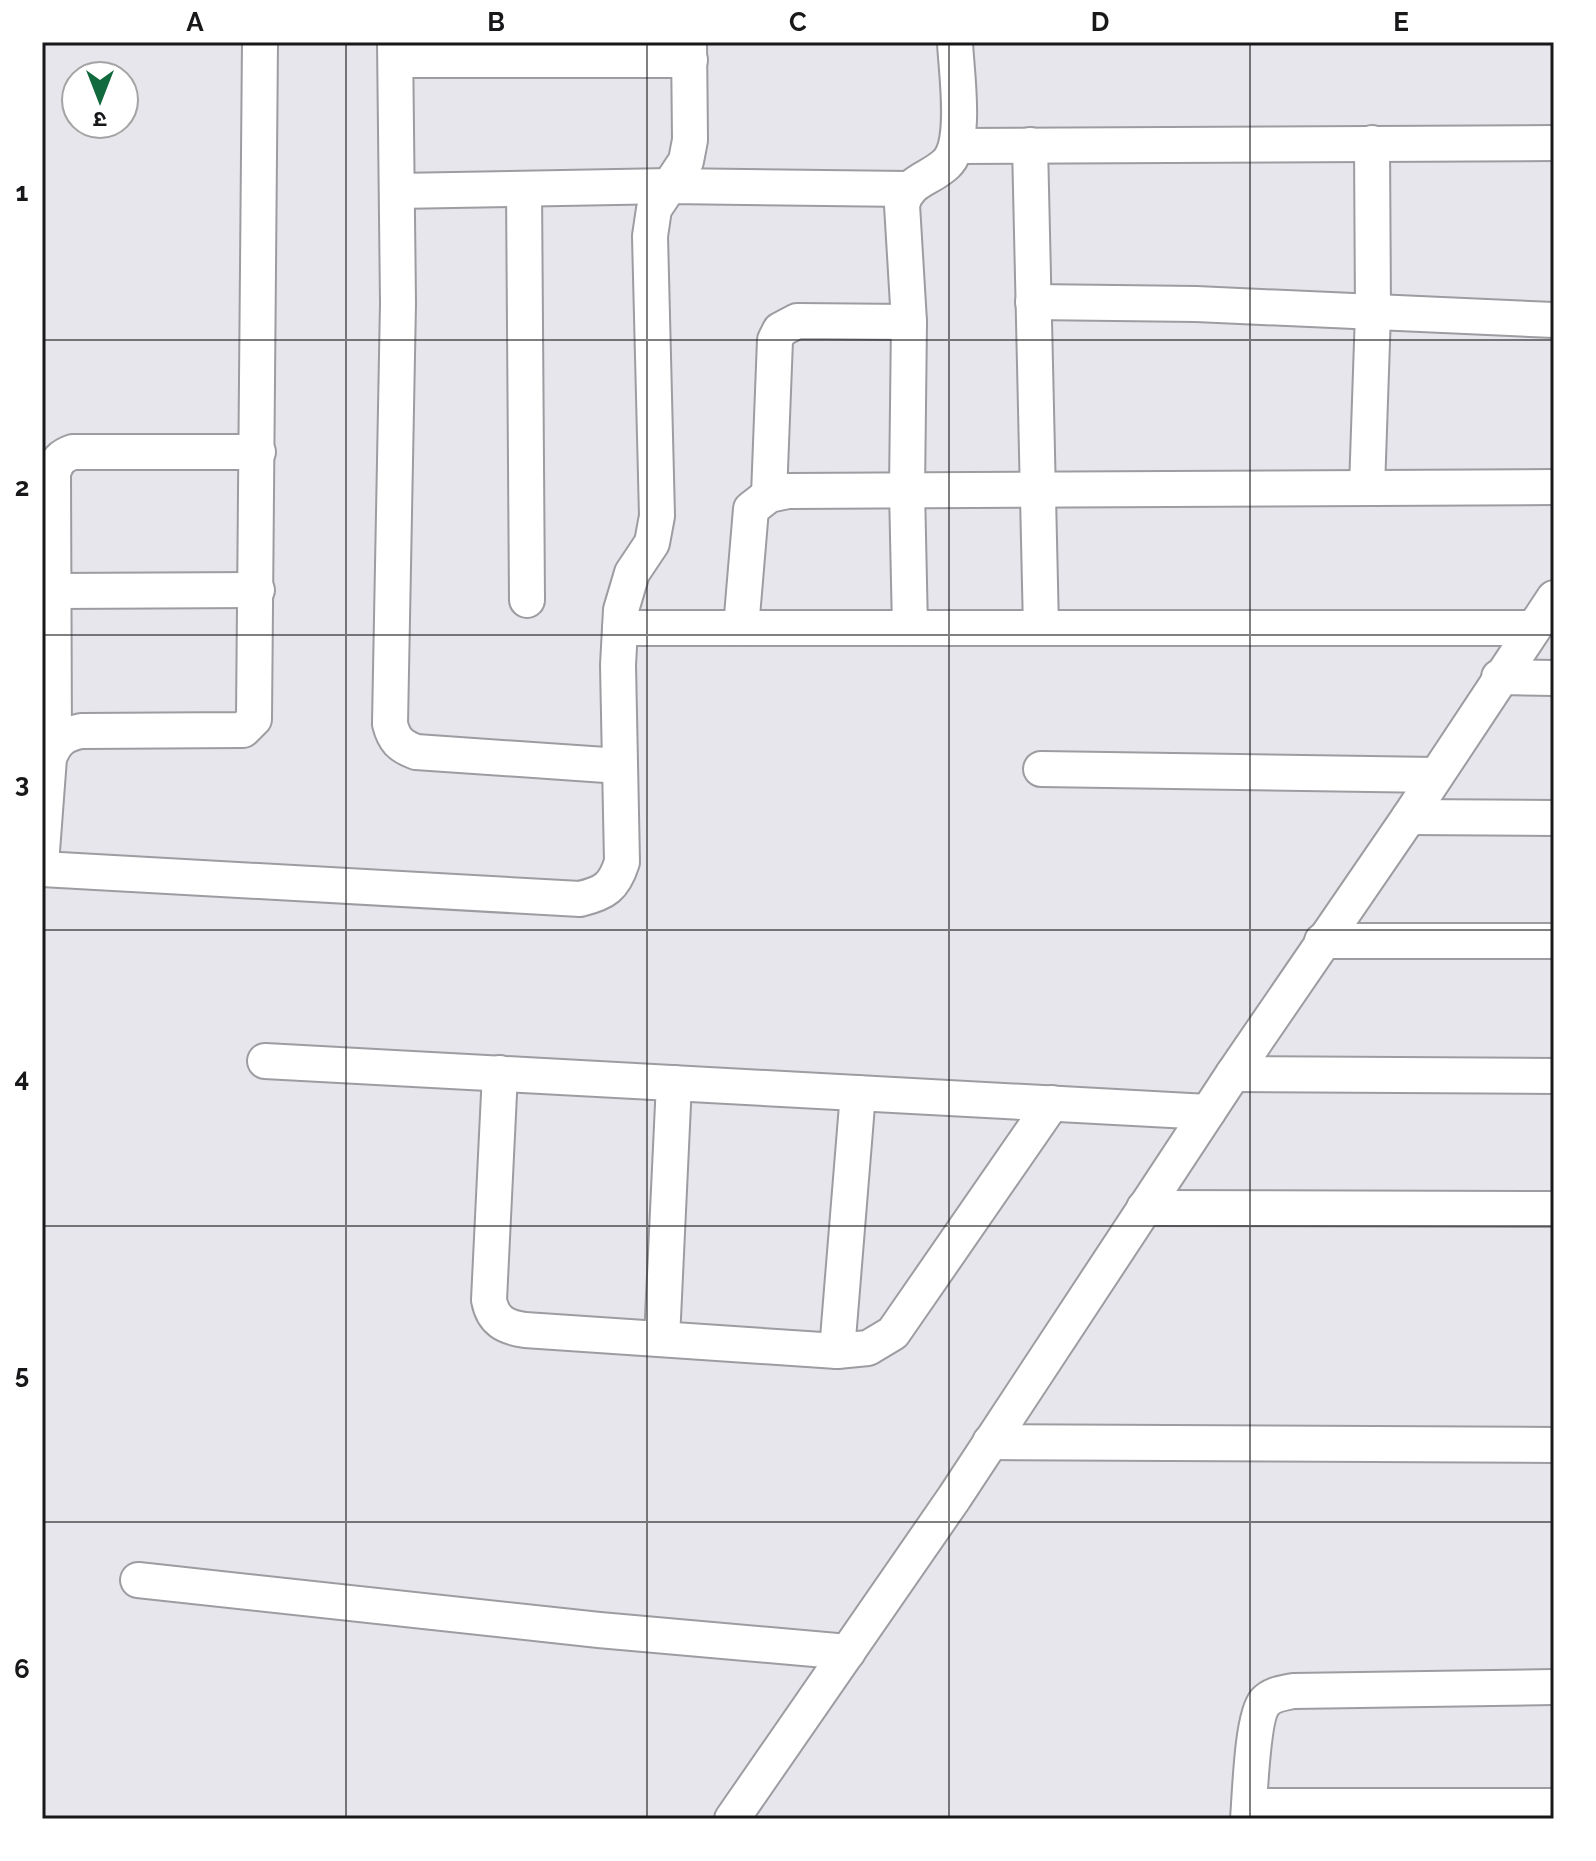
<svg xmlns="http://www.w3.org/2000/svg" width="1596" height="1861" viewBox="0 0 1596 1861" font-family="Raleway,'Noto Sans Devanagari',sans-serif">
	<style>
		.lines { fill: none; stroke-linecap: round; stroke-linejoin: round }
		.minor-casing { stroke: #9d9ca1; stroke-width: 38 }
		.minor { stroke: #fff; stroke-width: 34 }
		.grid { fill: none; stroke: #18181a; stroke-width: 2; stroke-opacity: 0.55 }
		.neatline { fill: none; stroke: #18181a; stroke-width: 3 }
		.grid-label { font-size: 26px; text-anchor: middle; font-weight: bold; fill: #18181a }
	</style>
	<rect width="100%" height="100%" fill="#e7e6ec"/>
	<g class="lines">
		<!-- minor casing -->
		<g class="minor-casing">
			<g id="minor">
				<path d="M395 42 398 303 390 724C394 740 400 746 416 752L620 766"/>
				<polyline points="396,60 690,60"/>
				<polyline points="1030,145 1041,628"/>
				<polyline points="957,146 1554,143"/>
				<polyline points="524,189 527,600"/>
				<polyline points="397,191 670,186 908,189"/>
				<polyline points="1033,302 1196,304 1554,320"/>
				<polyline points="1367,488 1373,313 1372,143"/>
				<polyline points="769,495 775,340 780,330 797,321 909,322"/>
				<polyline points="54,591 257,590"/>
				<polyline points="620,628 1533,628"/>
				<polyline points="741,628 751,509 769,495 788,491 1554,487"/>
				<path d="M910 628 907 490 909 322 902 205C908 180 929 180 946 164 968 144 956 71 955 42"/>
				<polyline points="1499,677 1554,678"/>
				<path d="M54 744 53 473C57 461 61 456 73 452H258"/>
				<polyline points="1041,769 1436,775"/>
				<polyline points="1409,817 1554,818"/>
				<path d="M42 851 49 758C56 740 63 735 81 731L243 730 254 719 260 42"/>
				<path d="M42 869 580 899C605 893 614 887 622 862L618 665 621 610 632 573 652 543 657 516 650 236 654 209 686 161 690 140 689 42"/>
				<polyline points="1322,941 1554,941"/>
				<polyline points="265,1061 1208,1112"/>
				<path d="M500 1073 489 1300C493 1321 505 1327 525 1330L837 1351 868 1348 893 1333 1052 1103"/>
				<polyline points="1233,1074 1554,1076"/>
				<polyline points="1144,1208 1554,1209"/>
				<polyline points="662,1339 674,1083"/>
				<polyline points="837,1351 858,1093"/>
				<polyline points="990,1442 1554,1445"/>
				<polyline points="138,1580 599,1630 848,1652"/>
				<polyline points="1249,1806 1554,1806"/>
				<polyline points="732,1819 954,1498 1233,1074 1409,817 1554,598"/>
				<path d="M1248 1819C1250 1796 1252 1717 1265 1702 1272 1694 1284 1693 1293 1691L1554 1687"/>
			</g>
		</g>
		<!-- minor -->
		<use href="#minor" class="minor"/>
	</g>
	<!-- grid -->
	<path class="grid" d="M346 42V1819M647 42V1819M949 42V1819M1250 42V1819M42 340H1554M42 635H1554M42 930H1554M42 1226H1554M42 1522H1554"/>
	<!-- border -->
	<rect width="1596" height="1861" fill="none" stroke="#ffffff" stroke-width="88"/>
	<!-- north arrow -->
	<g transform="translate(100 100) rotate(180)"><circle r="38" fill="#ffffff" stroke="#a3a3a3" stroke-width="2"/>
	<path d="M0-6L14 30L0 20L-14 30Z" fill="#106a3d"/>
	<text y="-12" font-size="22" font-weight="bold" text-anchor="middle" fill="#18181a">उ</text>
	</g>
	<rect x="44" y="44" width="1508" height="1773" class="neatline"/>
	<g class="grid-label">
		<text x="195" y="31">A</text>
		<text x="496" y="31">B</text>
		<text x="798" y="31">C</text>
		<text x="1100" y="31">D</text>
		<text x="1401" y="31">E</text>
		<text x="22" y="201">1</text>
		<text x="22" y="496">2</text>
		<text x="22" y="792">3</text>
		<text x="22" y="1087">4</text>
		<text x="22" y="1383">5</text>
		<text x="22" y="1678">6</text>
	</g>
</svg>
